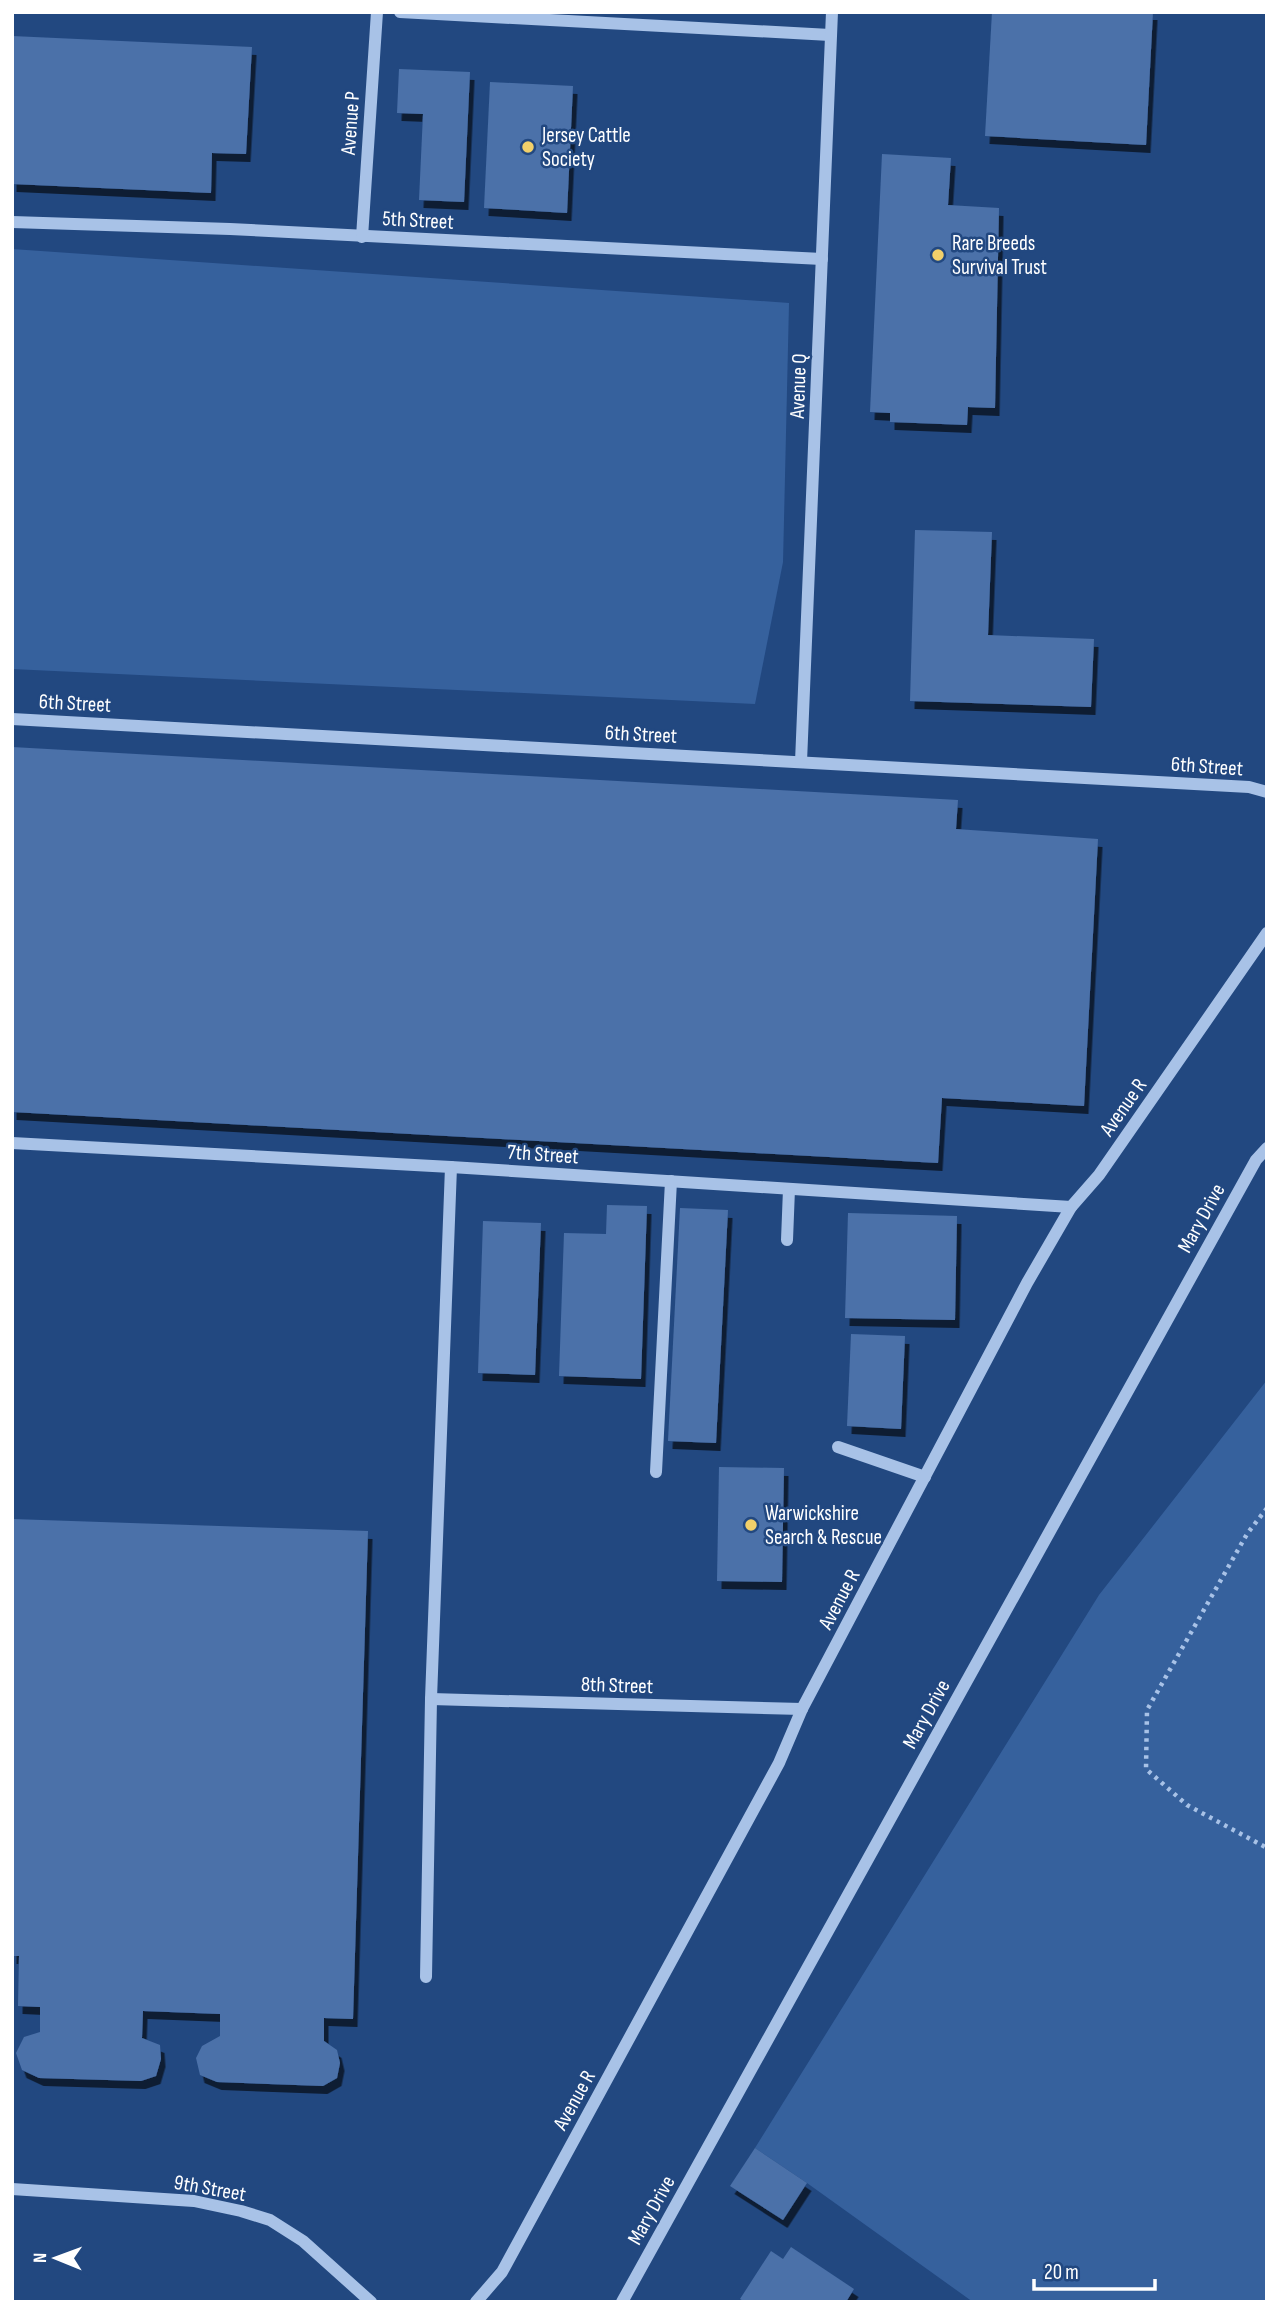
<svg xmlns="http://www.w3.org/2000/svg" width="1279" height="2314" viewBox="0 0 1279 2314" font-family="'Sofia Sans Condensed',sans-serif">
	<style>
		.green { fill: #36619d }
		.building { fill: #4b71a9; filter: url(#shadow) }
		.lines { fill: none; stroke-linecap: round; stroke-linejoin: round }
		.path { stroke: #a8c2e7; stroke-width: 4.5; stroke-dasharray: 3.5 5; stroke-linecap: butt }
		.minor { stroke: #a8c2e7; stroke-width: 12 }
		.poi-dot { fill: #f2d06a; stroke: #224880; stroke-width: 2.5 }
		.labels { text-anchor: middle; stroke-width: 5; stroke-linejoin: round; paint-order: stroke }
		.street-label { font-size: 21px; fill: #fff; stroke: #224880 }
		.poi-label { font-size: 21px; fill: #fff; stroke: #224880; text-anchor: start }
	</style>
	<defs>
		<filter id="shadow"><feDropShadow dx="4.5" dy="8" stdDeviation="0" flood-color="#0009"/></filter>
	</defs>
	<rect width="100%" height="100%" fill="#224880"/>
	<!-- green -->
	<g class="green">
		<polygon points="12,249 789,303 783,562 755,704 12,669"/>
		<polygon points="1267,1380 1267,2302 973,2302 807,2183 755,2148 1099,1595"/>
	</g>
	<!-- building -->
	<g class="building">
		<polygon points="992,12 1153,12 1146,145 985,136"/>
		<polygon points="12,36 252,47 246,154 212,153 211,193 12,184"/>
		<polygon points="399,69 470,72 464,202 419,200 423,114 397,113"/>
		<polygon points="490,82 573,86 567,213 484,208"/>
		<polygon points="882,154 951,158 948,205 999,208 995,408 968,407 967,425 890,422 890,413 870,412"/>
		<polygon points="915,530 992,532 988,635 1094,639 1091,707 910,701"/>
		<polygon points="12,747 958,800 956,829 1098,839 1084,1106 942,1098 938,1163 12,1112"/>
		<polygon points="607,1205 647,1206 641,1379 559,1376 564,1233 606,1234"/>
		<polygon points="680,1208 728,1210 716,1443 668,1441"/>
		<polygon points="848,1213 957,1216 955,1320 845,1318"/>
		<polygon points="483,1221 541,1223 535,1375 478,1373"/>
		<polygon points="851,1334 905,1336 901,1429 847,1426"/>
		<polygon points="719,1467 784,1468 782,1582 717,1581"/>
		<polygon points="12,1519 368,1531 353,2019 324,2018 324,2041 337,2050 340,2063 337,2078 323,2086 217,2082 200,2075 196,2058 202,2046 220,2036 220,2014 143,2011 142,2038 160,2045 161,2059 156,2076 141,2081 39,2078 22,2070 16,2053 24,2037 40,2032 40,2007 18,2006 19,1956 12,1956"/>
		<polygon points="755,2148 807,2183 783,2220 730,2186"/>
		<polygon points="791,2247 854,2289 846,2302 745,2302 740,2299 771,2251 783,2259"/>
	</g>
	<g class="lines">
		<!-- path -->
		<polyline class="path" points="1267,1508 1247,1534 1147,1710 1146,1769 1187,1805 1267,1848"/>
		<!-- minor -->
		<g class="minor">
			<polyline points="400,12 830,35"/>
			<polyline points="12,222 230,229 822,259"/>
			<polyline points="362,237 377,12"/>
			<polyline points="12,719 1249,787 1267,792"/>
			<polyline points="801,762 832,12"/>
			<polyline points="12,1143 451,1167 1071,1207"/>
			<polyline points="787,1240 789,1189"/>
			<polyline points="838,1447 925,1477"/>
			<polyline points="656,1472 671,1181"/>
			<polyline points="431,1699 802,1709"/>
			<polyline points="426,1977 431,1699 451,1167"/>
			<polyline points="12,2189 194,2201 241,2211 270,2220 303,2241 371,2302"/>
			<polyline points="476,2302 502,2272 779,1763 802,1709 1027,1283 1071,1207 1099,1175 1267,933"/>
			<polyline points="622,2302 1256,1160 1267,1148"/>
		</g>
	</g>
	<!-- markers -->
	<g class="poi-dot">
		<circle cx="528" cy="147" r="7"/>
		<circle cx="938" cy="255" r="7"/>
		<circle cx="751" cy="1525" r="7"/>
	</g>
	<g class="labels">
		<!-- street labels -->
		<g class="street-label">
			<text transform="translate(350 123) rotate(-86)" y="7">Avenue P</text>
			<text transform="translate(418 220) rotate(3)" y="7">5th Street</text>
			<text transform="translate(798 386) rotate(-88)" y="7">Avenue Q</text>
			<text transform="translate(75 703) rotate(3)" y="7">6th Street</text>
			<text transform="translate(641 734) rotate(3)" y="7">6th Street</text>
			<text transform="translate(1207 766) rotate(4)" y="7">6th Street</text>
			<text transform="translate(1123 1107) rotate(-55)" y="7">Avenue R</text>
			<text transform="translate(543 1154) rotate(4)" y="7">7th Street</text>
			<text transform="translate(1201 1218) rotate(-61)" y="7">Mary Drive</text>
			<text transform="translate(839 1599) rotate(-62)" y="7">Avenue R</text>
			<text transform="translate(617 1685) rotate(2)" y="7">8th Street</text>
			<text transform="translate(926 1714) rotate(-61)" y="7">Mary Drive</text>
			<text transform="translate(574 2100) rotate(-61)" y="7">Avenue R</text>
			<text transform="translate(210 2188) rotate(10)" y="7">9th Street</text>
			<text transform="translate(651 2210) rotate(-61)" y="7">Mary Drive</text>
		</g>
		<!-- poi labels -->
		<g class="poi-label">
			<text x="542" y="142">Jersey Cattle<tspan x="542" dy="24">Society</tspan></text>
			<text x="952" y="250">Rare Breeds<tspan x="952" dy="24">Survival Trust</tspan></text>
			<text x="765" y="1520">Warwickshire<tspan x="765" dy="24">Search &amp; Rescue</tspan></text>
		</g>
	</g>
	<!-- border -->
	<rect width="1279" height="2314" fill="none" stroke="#ffffff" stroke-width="28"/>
	<!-- north arrow -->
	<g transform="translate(56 2258) rotate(271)" stroke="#224880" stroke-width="5" paint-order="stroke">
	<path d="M0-5L12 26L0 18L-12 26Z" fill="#ffffff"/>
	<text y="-10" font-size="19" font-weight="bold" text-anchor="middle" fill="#ffffff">N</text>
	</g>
	<!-- scale -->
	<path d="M1034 2279v10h121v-10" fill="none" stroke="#ffffff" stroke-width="3.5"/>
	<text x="1044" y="2279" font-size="21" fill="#ffffff" stroke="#224880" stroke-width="5" paint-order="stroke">20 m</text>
</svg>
